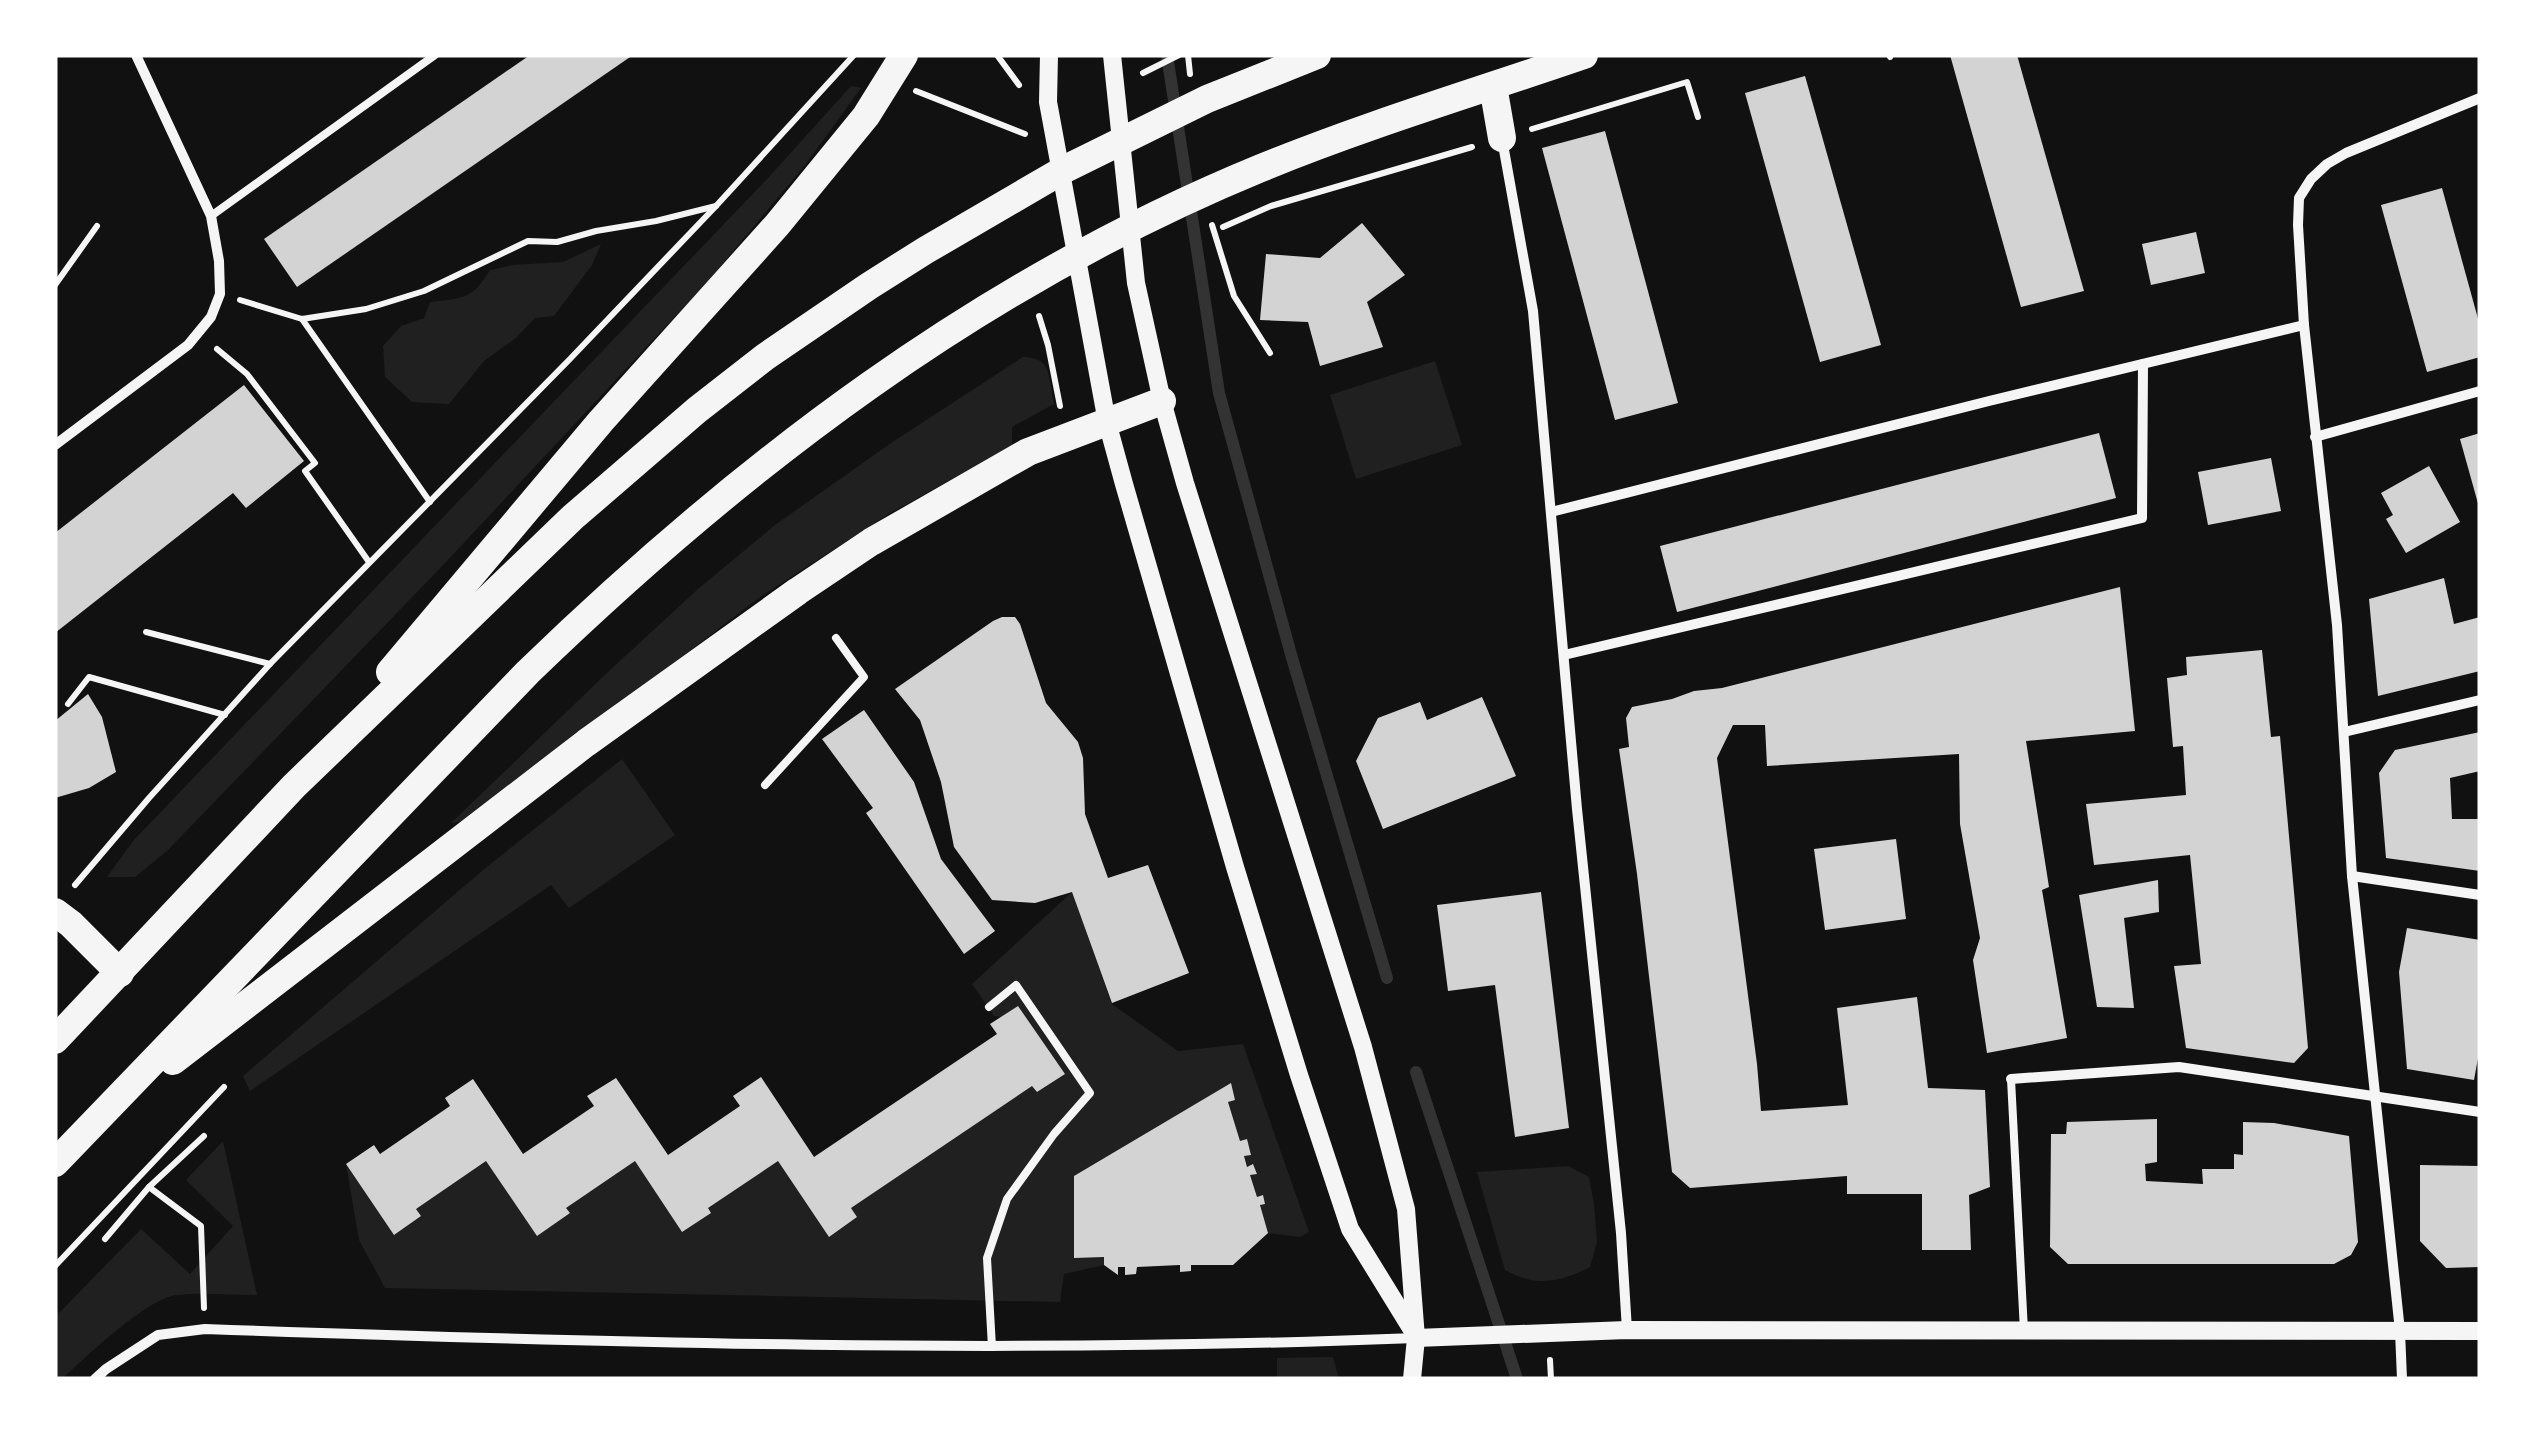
<svg xmlns="http://www.w3.org/2000/svg" width="2535" height="1434" viewBox="0 0 2535 1434" font-family="'Roboto Serif',serif">
	<style>
		.green { fill: #202020 }
		.lines { fill: none; stroke-linecap: round; stroke-linejoin: round }
		.stream { stroke: #333; stroke-width: 12 }
		.building { fill: #d3d3d3 }
		.path { stroke: #f5f5f5; stroke-width: 6 }
		.service { stroke: #f5f5f5; stroke-width: 8 }
		.minor { stroke: #f5f5f5; stroke-width: 10 }
		.tertiary { stroke: #f5f5f5; stroke-width: 18 }
		.trunk { stroke: #f5f5f5; stroke-width: 28 }
	</style>
	<rect width="100%" height="100%" fill="#111"/>
	<!-- green -->
	<g class="green">
		<polygon points="851,86 861,88 806,164 708,281 447,561 167,851 135,877 107,877 133,841 767,179"/>
		<path d="M601 244 592 265 554 316 535 318 516 338 484 361 449 404 412 402 385 377 383 346 401 326 424 318 430 302C463 298 472 300 490 270L513 265 563 262Z"/>
		<path d="M1023 357C1053 357 1048 379 1054 404L1012 427V450L959 475 887 515 760 597 469 820 451 823 609 671 698 589 775 525 891 443Z"/>
		<polygon points="1435,361 1462,445 1356,479 1330,395"/>
		<polygon points="622,759 675,835 569,908 551,885 250,1091 243,1076 483,870"/>
		<polygon points="1072,892 1112,1004 1178,1051 1243,1044 1309,1232 1300,1237 1268,1233 1260,1205 1264,1203 1263,1195 1257,1197 1250,1175 1257,1173 1253,1165 1247,1167 1244,1156 1251,1154 1247,1139 1240,1141 1228,1102 1235,1099 1230,1084 1074,1176 1074,1257 1104,1257 1104,1265 1064,1274 1060,1302 385,1288 359,1240 346,1164 394,1235 421,1216 416,1209 486,1161 537,1235 570,1213 566,1208 635,1161 682,1232 708,1208 778,1161 829,1237 857,1217 851,1208 1032,1086 1037,1092 1064,1074 1018,1006 1002,1017 994,1016 972,984"/>
		<path d="M223 1141 257 1295C231 1295 203 1292 177 1295 147 1298 86 1357 62 1379H55V1309L59 1313 141 1229 190 1274 233 1226 186 1180Z"/>
		<path d="M1568 1166 1589 1177 1594 1204 1597 1242 1590 1267C1559 1283 1536 1287 1505 1270L1477 1172Z"/>
		<polygon points="1333,1357 1339,1379 1277,1379 1277,1358"/>
	</g>
	<g class="lines">
		<!-- stream -->
		<g class="stream">
			<polyline points="1167,55 1219,393 1292,658 1387,978"/>
			<polyline points="1416,1072 1517,1379"/>
		</g>
	</g>
	<!-- building -->
	<g class="building">
		<polygon points="530,55 633,55 297,287 264,239"/>
		<polygon points="1950,55 2017,55 2084,291 2021,307"/>
		<polygon points="1805,76 1881,345 1820,362 1745,93"/>
		<polygon points="1605,131 1678,403 1615,420 1542,148"/>
		<polygon points="2442,188 2480,326 2480,357 2427,372 2381,205"/>
		<polygon points="1362,223 1405,275 1367,302 1383,347 1320,366 1308,322 1260,320 1266,254 1320,258"/>
		<polygon points="2196,232 2205,273 2151,285 2142,244"/>
		<polygon points="244,385 304,461 246,508 233,493 55,633 55,533"/>
		<polygon points="2099,433 2116,498 1677,612 1660,546"/>
		<polygon points="2480,433 2480,507 2479,507 2460,439"/>
		<polygon points="2271,458 2281,511 2208,525 2198,472"/>
		<polygon points="2429,466 2460,522 2406,553 2386,519 2393,515 2381,493"/>
		<polygon points="2444,578 2454,624 2480,617 2480,671 2378,696 2369,599"/>
		<polygon points="2120,587 2135,731 2026,741 2049,887 2042,890 2067,1038 1987,1053 1973,960 1980,938 1960,824 1959,754 1767,766 1765,725 1733,725 1717,758 1757,1064 1761,1111 1848,1105 1837,1008 1917,997 1928,1088 1985,1090 1990,1187 1969,1195 1971,1250 1922,1250 1922,1194 1847,1194 1847,1176 1690,1188 1672,1172 1637,874 1619,749 1629,747 1626,718 1632,707 1672,699 1694,691 1722,688"/>
		<polygon points="1002,617 1015,617 1020,624 1046,703 1078,742 1083,758 1085,814 1108,878 1148,865 1189,973 1112,1003 1072,892 1035,903 992,900 954,847 941,782 920,720 895,689 993,621"/>
		<polygon points="2262,650 2271,737 2280,736 2308,1048 2294,1063 2186,1048 2174,966 2201,964 2190,855 2094,865 2086,804 2186,795 2183,746 2173,747 2167,678 2187,675 2186,657"/>
		<polygon points="88,694 102,717 116,772 89,788 55,798 55,721"/>
		<polygon points="1482,697 1516,776 1383,829 1356,761 1378,718 1420,702 1427,720"/>
		<polygon points="864,710 914,782 941,859 995,931 964,954 866,813 873,808 822,739"/>
		<polygon points="2480,732 2480,771 2450,778 2452,819 2480,819 2480,871 2386,858 2379,773 2395,750"/>
		<polygon points="1896,839 1906,919 1825,930 1814,849"/>
		<polygon points="2158,880 2159,912 2124,918 2134,1008 2097,1007 2079,895"/>
		<polygon points="1541,892 1569,1128 1515,1137 1495,985 1448,991 1437,905"/>
		<polygon points="2407,928 2480,940 2480,1058 2478,1058 2474,1080 2407,1069 2399,972"/>
		<polygon points="1018,1006 1065,1074 1037,1092 1032,1086 851,1208 857,1217 829,1237 778,1161 708,1208 711,1213 682,1232 635,1161 566,1208 570,1213 537,1236 486,1161 416,1209 421,1216 394,1235 346,1164 374,1145 380,1154 450,1106 445,1098 473,1079 523,1154 594,1106 587,1096 616,1078 668,1155 740,1106 733,1096 761,1077 814,1157 997,1034 990,1024"/>
		<polygon points="1231,1083 1235,1100 1228,1102 1240,1141 1247,1139 1251,1155 1244,1156 1247,1167 1253,1164 1257,1174 1250,1175 1257,1197 1263,1195 1265,1204 1260,1205 1268,1233 1233,1265 1191,1265 1191,1271 1180,1272 1180,1265 1137,1267 1136,1274 1125,1275 1125,1267 1118,1267 1118,1275 1104,1265 1104,1257 1074,1258 1074,1176"/>
		<polygon points="2157,1119 2157,1162 2145,1164 2146,1181 2203,1184 2202,1169 2234,1169 2234,1154 2243,1155 2243,1122 2274,1123 2349,1136 2358,1242 2351,1255 2334,1264 2068,1264 2050,1247 2051,1134 2066,1134 2067,1122"/>
		<polygon points="2420,1165 2480,1166 2480,1267 2446,1268 2420,1241"/>
	</g>
	<g class="lines">
		<!-- path -->
		<g class="path">
			<polyline points="997,55 1019,85"/>
			<polyline points="1188,55 1190,74"/>
			<polyline points="1889,55 1890,57"/>
			<polyline points="1143,73 1179,55"/>
			<polyline points="916,91 1025,134"/>
			<polyline points="1532,129 1687,82 1698,117"/>
			<polyline points="1212,225 1234,296 1270,353"/>
			<polyline points="1223,227 1271,206 1472,147"/>
			<polyline points="55,285 97,226"/>
			<polyline points="240,300 302,319 366,309 424,291 528,241 557,242 596,231 656,221 716,206"/>
			<polyline points="1039,316 1048,345 1060,406"/>
			<polyline points="302,319 430,502"/>
			<polyline points="217,349 247,374 315,463 305,471 369,562"/>
			<polyline points="146,632 270,664"/>
			<polyline points="68,704 89,677 225,715"/>
			<polyline points="75,885 149,798 270,664 569,360 716,206 854,55"/>
			<polyline points="149,1187 201,1226 204,1308"/>
			<polyline points="105,1239 149,1187 204,1136"/>
			<polyline points="55,1266 224,1087"/>
			<polyline points="1550,1360 1551,1379"/>
		</g>
		<!-- service -->
		<g class="service">
			<polyline points="211,216 435,55"/>
			<polyline points="765,785 864,677 836,638"/>
			<polyline points="989,1007 1016,985 1090,1093 1054,1134 1007,1199 987,1258 992,1347"/>
			<polyline points="2011,1079 2024,1331"/>
		</g>
		<!-- minor -->
		<g class="minor">
			<polyline points="1502,139 1533,311 1577,809 1621,1233 1627,1330"/>
			<polyline points="2315,437 2480,391"/>
			<polyline points="55,445 188,345 211,317 220,294 219,261 211,216 136,55"/>
			<polyline points="1551,512 1989,401 2304,325"/>
			<polyline points="1564,655 2142,518 2143,364"/>
			<polyline points="2344,732 2480,700"/>
			<polyline points="2352,876 2480,895"/>
			<polyline points="2011,1079 2179,1067 2480,1112"/>
			<path d="M95 1379 106 1369 158 1335 205 1329C609 1343 1013 1354 1416 1338"/>
			<polyline points="2402,1379 2400,1331 2352,876 2337,625 2304,325 2298,225 2299,198 2311,179 2327,164 2346,153 2480,98"/>
		</g>
		<!-- tertiary -->
		<g class="tertiary">
			<polyline points="1049,55 1048,102 1107,422 1124,484 1235,867 1299,1075 1350,1229 1414,1333"/>
			<polyline points="1112,55 1136,283 1162,401 1185,483 1363,1047 1406,1209 1416,1338 1412,1379"/>
			<polyline points="1416,1338 1627,1330 2480,1331"/>
		</g>
		<!-- trunk -->
		<g class="trunk">
			<polyline points="1493,86 1502,138"/>
			<polyline points="390,672 601,421 777,225 866,116 904,55"/>
			<polyline points="55,912 71,924 120,973"/>
			<polyline points="55,1040 294,786 573,517 697,410 765,357 869,286 926,250 1065,169 1207,99 1317,55"/>
			<polyline points="173,1061 586,743 798,591 871,542 1028,452 1162,401"/>
			<path d="M55 1163 528 672C744 463 981 283 1261 168 1366 125 1476 92 1584 55"/>
		</g>
	</g>
	<!-- border -->
	<rect width="2535" height="1434" fill="none" stroke="#ffffff" stroke-width="115"/>
</svg>
